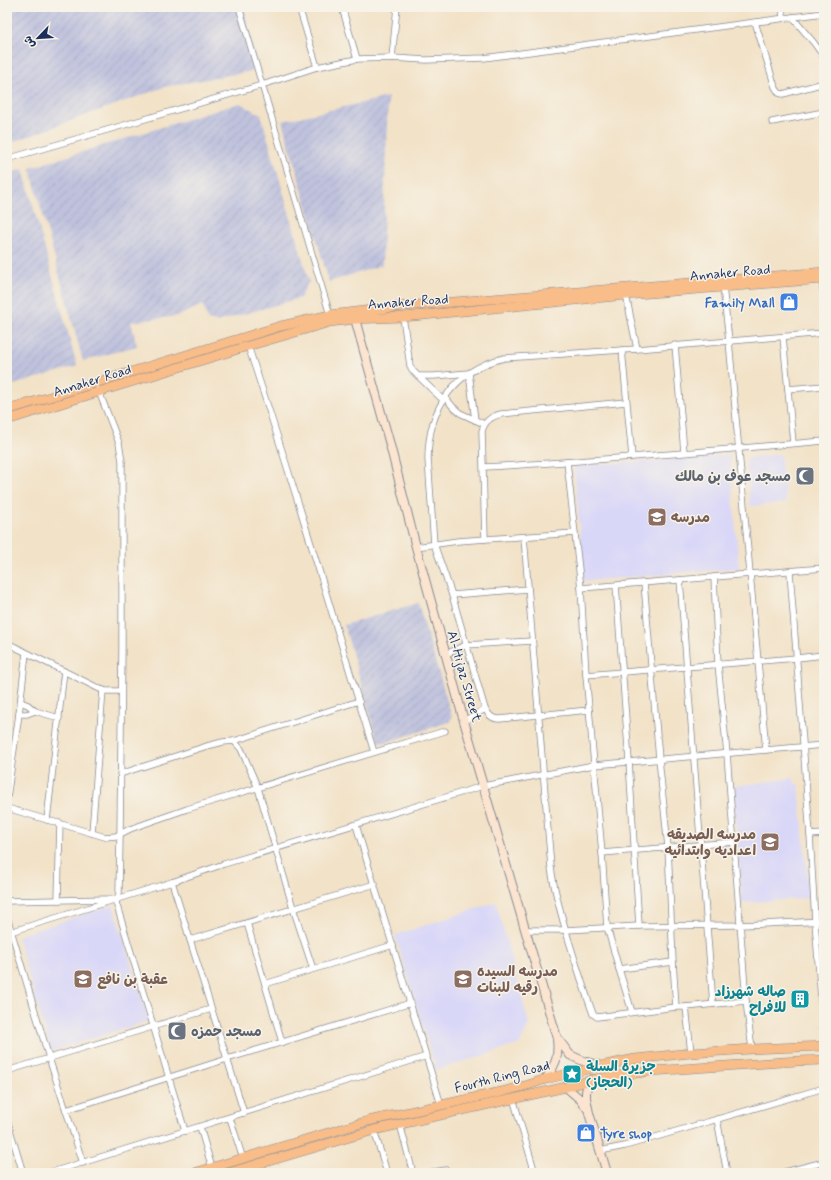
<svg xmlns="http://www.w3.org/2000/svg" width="831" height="1180" viewBox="0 0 831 1180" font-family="Mynerve,'Playpen Sans Arabic',sans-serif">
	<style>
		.built { fill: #d9d7f8 }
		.industrial { fill: url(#industrial-furrows) }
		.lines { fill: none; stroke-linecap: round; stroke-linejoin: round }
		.minor-casing { stroke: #868892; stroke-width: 7 }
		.secondary-casing { stroke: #868892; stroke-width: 10 }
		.primary-casing { stroke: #868892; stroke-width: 10 }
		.minor { stroke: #fff; stroke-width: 5.5 }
		.secondary { stroke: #fce5d0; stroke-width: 8 }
		.primary { stroke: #f8bd89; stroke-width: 9 }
		.labels { text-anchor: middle; stroke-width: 3; stroke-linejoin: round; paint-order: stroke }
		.street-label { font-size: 14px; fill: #1b2f5e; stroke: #f7f3e8 }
		.shop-label { font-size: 14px; font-weight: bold; fill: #366cbe; stroke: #f7f3e8; text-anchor: end }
		.worship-label { font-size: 14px; font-weight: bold; fill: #5b616d; stroke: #f7f3e8; text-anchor: end }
		.education-label { font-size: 14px; font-weight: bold; fill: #785e54; stroke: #f7f3e8; text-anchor: start }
		.culture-label { font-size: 14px; font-weight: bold; fill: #0d838f; stroke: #f7f3e8; text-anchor: end }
	</style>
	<defs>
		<pattern id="industrial-furrows" width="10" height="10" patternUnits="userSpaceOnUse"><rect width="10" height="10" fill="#c0c2dd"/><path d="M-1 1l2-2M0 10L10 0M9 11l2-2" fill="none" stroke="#a4a7c0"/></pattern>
	</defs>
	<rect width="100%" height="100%" fill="#f7f3e8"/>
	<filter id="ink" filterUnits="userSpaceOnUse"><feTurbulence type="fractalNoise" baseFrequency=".025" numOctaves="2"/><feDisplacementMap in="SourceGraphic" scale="8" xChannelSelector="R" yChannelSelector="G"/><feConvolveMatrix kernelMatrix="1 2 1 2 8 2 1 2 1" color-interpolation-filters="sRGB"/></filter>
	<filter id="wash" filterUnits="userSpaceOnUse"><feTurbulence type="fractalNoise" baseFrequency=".012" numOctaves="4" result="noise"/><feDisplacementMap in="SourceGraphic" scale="16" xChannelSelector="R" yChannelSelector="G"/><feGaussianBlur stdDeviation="0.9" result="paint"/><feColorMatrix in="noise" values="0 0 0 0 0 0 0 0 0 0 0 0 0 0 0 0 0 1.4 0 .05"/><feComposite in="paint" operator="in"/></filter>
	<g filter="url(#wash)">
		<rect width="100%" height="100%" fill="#f2e2c7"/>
		<!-- built -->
		<g class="built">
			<polygon points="780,454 786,503 750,506 746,458"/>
			<polygon points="730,455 739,568 584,581 574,466"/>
			<polygon points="794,778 795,784 799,784 809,898 742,903 733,786"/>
			<polygon points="496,902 529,1024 520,1044 436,1070 395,935"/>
			<polygon points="113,905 149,1021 51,1051 17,936"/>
		</g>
		<!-- industrial -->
		<g class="industrial">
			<polygon points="7,7 244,7 257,70 164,87 7,144"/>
			<polygon points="388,97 382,265 329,282 282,121"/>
			<polygon points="240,103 261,115 309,281 300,298 216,322 208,320 203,305 178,316 131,322 137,346 83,361 30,168"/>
			<polygon points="23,169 77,366 7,387 7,174"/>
			<polygon points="418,603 452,717 449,722 384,743 378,741 344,625"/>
		</g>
	</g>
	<g filter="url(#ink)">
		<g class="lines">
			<!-- minor casing -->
			<g class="minor-casing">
				<g id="minor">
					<polyline points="239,7 330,315"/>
					<polyline points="299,7 317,67"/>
					<polyline points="342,7 357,59"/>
					<polyline points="782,7 783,18"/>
					<polyline points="792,17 814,43 824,57"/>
					<polyline points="755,22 775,87 779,93 783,94 824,83"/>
					<polyline points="392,58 397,7"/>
					<polyline points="772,122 824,112"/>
					<polyline points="7,159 262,85 317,67 357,59 392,58 426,60 484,58 824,13"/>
					<polyline points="822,279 824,297"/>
					<polyline points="723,287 729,341 766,750"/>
					<polyline points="626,295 637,349"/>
					<polyline points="403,317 410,366 413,371 418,376 434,376 469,373 475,420"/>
					<polyline points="783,337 793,443"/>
					<polyline points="675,345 684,452"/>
					<path d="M248 346C293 480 333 617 374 752"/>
					<polyline points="622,350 632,457"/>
					<polyline points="418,376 443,400"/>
					<polyline points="98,389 119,443 122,461 122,647 120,835 119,893 116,903 117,906 185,1131"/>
					<polyline points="788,389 824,386"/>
					<polyline points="445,397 453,407 460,413 484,424"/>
					<polyline points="567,462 581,588 586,675 602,853 607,927 619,969 632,1012"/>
					<path d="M484 467C597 461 711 451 824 441"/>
					<path d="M524 537 551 867C554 891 561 914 568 938 576 964 584 989 593 1014L597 1017 676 1007"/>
					<path d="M485 539 482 431C485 421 490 417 501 414L626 402"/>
					<polyline points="416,547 458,541 575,533"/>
					<polyline points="790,572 810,835 815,921 824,1038"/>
					<polyline points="714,577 718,664 727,754 746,1001 752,1049"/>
					<polyline points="680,580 713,1004"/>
					<polyline points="644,583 659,759 668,847 673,962 676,1007 686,1007 691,1053"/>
					<polyline points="616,585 629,761 639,926"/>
					<polyline points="581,588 824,568"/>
					<polyline points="452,595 528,589"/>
					<polyline points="7,643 100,689 106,691 121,691"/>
					<polyline points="446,654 466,645 532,641"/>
					<polyline points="586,675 797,658 824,655"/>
					<polyline points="21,702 28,705 35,711 59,718"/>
					<path d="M589 710 499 719C492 719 489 715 485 709L452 595 434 544 428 459C428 409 454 370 504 358L637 349 824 333"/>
					<polyline points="19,714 27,714 35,711"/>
					<polyline points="464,721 485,709"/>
					<polyline points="234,741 359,701"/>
					<polyline points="120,774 207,746 223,742 234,741 241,749 258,788 293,908 313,969"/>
					<polyline points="7,798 19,714 26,653"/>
					<polyline points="7,808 105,837 116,836 130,829 187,809 445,731"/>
					<polyline points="47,820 64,671"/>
					<polyline points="356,825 441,1105"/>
					<polyline points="92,833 103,690"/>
					<polyline points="810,835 824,834"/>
					<polyline points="602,853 734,842"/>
					<polyline points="172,882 244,1113"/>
					<polyline points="58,900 60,823"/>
					<polyline points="7,901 111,899"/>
					<polyline points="7,917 49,1058 83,1163"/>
					<polyline points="247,923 282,1042"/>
					<polyline points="525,930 566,930 639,926 741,925 824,921"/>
					<polyline points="7,933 172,882 224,864 483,786 594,765 824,745"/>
					<polyline points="190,940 375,884"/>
					<polyline points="619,969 673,962"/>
					<polyline points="265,984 393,945"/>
					<polyline points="686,1007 746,1001"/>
					<polyline points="7,1071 211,1009"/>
					<polyline points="513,1098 535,1173"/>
					<polyline points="66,1110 227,1059 411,1003"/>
					<polyline points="230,1118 243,1159"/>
					<polyline points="717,1119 727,1173"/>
					<polyline points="7,1120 23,1173"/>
					<polyline points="400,1124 413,1173"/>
					<polyline points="200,1127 212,1168"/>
					<polyline points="374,1130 387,1173"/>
					<polyline points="600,1151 625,1146 824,1088"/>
					<polyline points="221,1165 223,1173"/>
					<polyline points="49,1173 427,1056"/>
					<polyline points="427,1173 446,1170"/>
					<polyline points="781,1173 824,1162"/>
				</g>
			</g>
			<!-- secondary casing -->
			<g class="secondary-casing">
				<g id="secondary">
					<path d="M355 319 389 441 416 547 464 721 557 1038C559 1058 556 1063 546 1079"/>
					<polyline points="558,1039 570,1055 583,1061 601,1066"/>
					<polyline points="592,1079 587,1087 586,1092 586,1098 589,1113 607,1173"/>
					<polyline points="566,1087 581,1100 587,1108"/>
				</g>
			</g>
			<!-- primary casing -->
			<g class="primary-casing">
				<g id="primary">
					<polyline points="7,410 281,326 330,315 405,306 824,272"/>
					<polyline points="7,420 248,346 330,322 355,319 403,317 626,295 723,287 824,279"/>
					<polyline points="194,1173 368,1121 501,1092 528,1085 546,1079 601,1066 635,1059 691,1053 752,1049 824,1046"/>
					<polyline points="228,1173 374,1130 566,1087 595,1079 651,1071 798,1061 824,1060"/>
				</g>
			</g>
			<!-- minor -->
			<use href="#minor" class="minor"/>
			<!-- secondary -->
			<use href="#secondary" class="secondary"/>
			<!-- primary -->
			<use href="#primary" class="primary"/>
		</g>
	</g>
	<!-- icons -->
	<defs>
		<g id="shop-square" transform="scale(1)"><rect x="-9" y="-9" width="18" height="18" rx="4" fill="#3f7fe0" stroke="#f7f3e8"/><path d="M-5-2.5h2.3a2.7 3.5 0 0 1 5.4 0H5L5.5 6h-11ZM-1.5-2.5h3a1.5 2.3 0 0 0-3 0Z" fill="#fff"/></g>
		<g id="mosque-square" transform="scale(1)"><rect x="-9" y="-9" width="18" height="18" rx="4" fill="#6b7280" stroke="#f7f3e8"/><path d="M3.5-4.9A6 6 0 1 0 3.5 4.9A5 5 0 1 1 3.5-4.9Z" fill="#fff"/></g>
		<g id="school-square" transform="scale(1)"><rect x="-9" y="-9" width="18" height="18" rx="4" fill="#8d6e63" stroke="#f7f3e8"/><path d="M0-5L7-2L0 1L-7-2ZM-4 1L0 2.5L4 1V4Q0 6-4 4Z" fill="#fff"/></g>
		<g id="building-square" transform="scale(1)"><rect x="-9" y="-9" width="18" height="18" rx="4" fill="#0f9aa8" stroke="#f7f3e8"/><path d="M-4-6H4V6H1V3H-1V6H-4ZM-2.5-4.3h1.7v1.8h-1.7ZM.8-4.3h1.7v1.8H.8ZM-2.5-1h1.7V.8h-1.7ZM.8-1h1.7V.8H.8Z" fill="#fff"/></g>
		<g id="sight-square" transform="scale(1)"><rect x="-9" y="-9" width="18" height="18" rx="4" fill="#0f9aa8" stroke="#f7f3e8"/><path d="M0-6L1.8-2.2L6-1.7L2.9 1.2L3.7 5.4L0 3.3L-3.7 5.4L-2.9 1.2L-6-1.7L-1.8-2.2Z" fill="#fff"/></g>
	</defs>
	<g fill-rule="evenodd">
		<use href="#shop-square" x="789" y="302"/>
		<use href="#mosque-square" x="805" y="476"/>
		<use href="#school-square" x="657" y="517"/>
		<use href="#school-square" x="770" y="842"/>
		<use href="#school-square" x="83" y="979"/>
		<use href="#school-square" x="463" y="979"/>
		<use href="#building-square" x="800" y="999"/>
		<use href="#mosque-square" x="177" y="1031"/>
		<use href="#sight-square" x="572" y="1074"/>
		<use href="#shop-square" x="586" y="1133"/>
	</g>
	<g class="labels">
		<!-- street labels -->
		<g class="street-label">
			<text transform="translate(730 272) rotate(-5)" y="5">Annaher Road</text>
			<text transform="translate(408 301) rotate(-4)" y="5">Annaher Road</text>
			<text transform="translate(92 380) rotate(-17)" y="5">Annaher Road</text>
			<text transform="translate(465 676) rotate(74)" y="5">Al-Hijaz Street</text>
			<text transform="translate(502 1076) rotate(-14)" y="5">Fourth Ring Road</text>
		</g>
		<!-- shop labels -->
		<g class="shop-label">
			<text x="775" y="307">Family Mall</text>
			<text x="600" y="1138" text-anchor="start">Tyre shop</text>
		</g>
		<!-- worship labels -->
		<g class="worship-label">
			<text x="791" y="481">مسجد عوف بن مالك</text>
			<text x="191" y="1036" text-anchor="start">مسجد حمزه</text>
		</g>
		<!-- education labels -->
		<g class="education-label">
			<text x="671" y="522">مدرسه</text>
			<text x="756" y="839" text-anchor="end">مدرسه الصديقه<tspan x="756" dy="16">اعداديه وابتدائيه</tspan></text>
			<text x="477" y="976">مدرسه السيده<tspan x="477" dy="16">رقيه للبنات</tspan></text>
			<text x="97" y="984">عقبة بن نافع</text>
		</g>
		<!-- culture labels -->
		<g class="culture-label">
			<text x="786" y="996">صاله شهرزاد<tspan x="786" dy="16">للافراح</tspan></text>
			<text x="586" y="1071" text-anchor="start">جزيرة السلة<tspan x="586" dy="16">(الحجاز)</tspan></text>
		</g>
	</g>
	<!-- margin -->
	<rect width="831" height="1180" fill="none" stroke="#f7f3e8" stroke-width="24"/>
	<!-- north arrow -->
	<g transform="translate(38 38) rotate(245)" stroke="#f7f3e8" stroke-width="3" paint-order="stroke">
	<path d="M0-3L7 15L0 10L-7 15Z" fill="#1b2f5e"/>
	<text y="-6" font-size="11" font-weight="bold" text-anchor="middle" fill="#1b2f5e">ش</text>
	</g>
</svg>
